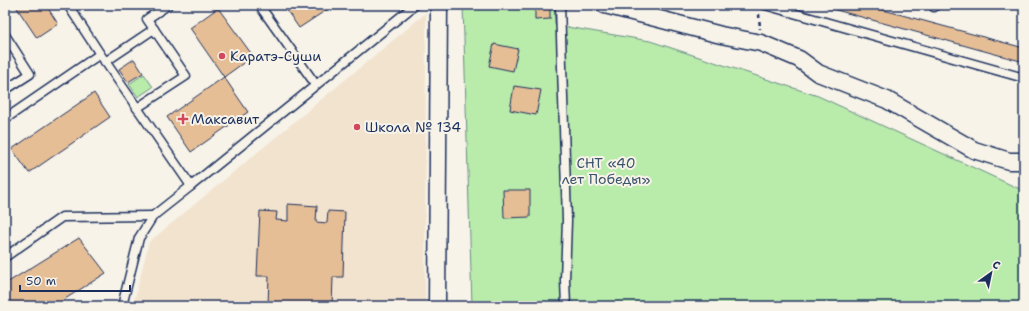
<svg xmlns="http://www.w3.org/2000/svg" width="1029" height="311" viewBox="0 0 1029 311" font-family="'Shantell Sans',sans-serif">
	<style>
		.built { fill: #f2e3cf }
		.green { fill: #b9ebab; stroke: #6a8d84 }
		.building { fill: #e6be96; stroke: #1b2f5e }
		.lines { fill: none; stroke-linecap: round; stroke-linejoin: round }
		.service-casing { stroke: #1b2f5e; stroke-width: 11 }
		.minor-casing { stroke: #1b2f5e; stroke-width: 19 }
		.path { stroke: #1b2f5e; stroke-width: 2.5; stroke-dasharray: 4 3; stroke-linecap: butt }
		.service { stroke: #f7f3e8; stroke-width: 8 }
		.minor { stroke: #f7f3e8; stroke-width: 16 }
		.poi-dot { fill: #d1495b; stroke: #f7f3e8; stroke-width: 1.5 }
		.labels { text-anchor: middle; stroke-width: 4; stroke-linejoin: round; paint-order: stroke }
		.poi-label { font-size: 14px; fill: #1b2f5e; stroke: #f7f3e8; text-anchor: start }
		.park-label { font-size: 14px; fill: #3b556d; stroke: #f7f3e8 }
	</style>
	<rect width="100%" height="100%" fill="#f7f3e8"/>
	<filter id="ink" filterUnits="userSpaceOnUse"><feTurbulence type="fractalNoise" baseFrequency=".025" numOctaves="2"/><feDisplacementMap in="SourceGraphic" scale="8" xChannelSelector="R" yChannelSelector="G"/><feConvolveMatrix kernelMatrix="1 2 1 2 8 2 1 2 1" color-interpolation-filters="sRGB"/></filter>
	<g filter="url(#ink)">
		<!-- built -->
		<polygon class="built" points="426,13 425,306 133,306 149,242"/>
		<!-- green -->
		<g class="green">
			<polygon points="463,5 554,5 555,25 650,41 818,96 1024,191 1024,306 472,306"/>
			<polygon points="144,74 153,87 138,97 129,84"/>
		</g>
		<!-- building -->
		<g class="building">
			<polygon points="15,5 46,5 58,24 37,38"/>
			<polygon points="283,5 334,5 299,28"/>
			<polygon points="535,5 550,5 550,19 535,20"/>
			<polygon points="818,5 865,5 1024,48 1024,62"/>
			<polygon points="218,8 253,56 224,77 190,28"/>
			<polygon points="494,44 518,49 513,71 489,66"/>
			<polygon points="134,59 143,73 128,82 119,69"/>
			<polygon points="224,77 248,112 191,152 167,117"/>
			<polygon points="514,86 541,90 536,115 510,110"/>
			<polygon points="94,93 110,117 29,173 12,149"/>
			<polygon points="503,190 530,190 530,217 504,218"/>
			<polygon points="288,204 317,206 316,222 327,223 328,211 345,212 343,277 333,277 332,306 268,306 269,276 257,276 260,211 277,212 276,220 288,221"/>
			<polygon points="79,238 106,273 54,306 5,306 5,284"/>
		</g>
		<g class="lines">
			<!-- service casing -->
			<g class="service-casing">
				<g id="service">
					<polyline points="68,5 100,54 191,186 415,5"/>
					<polyline points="263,5 262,9 316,85"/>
					<polyline points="560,5 567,220 565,280 566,306"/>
					<polyline points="765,5 1024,78"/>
					<polyline points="934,5 934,7"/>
					<polyline points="5,35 30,74 5,90"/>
					<polyline points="105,62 154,29"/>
					<polyline points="137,108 186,76 147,19 168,5"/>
					<polyline points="5,117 8,117 100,54"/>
					<polyline points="5,257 62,217 153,216"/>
					<polyline points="122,306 139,238 153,216 191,186"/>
				</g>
			</g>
			<!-- minor casing -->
			<g class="minor-casing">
				<g id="minor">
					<polyline points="605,5 721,35 761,43 799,59 818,73 887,100 974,150 1009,161 1024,161"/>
					<polyline points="437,306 439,5"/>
				</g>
			</g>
			<!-- path -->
			<g class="path">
				<polyline points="945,7 986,5"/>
				<polyline points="759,14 760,29"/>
			</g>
			<!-- service -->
			<use href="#service" class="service"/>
			<!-- minor -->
			<use href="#minor" class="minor"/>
		</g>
	</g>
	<!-- markers -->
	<g class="poi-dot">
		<circle cx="222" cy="56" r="4"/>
		<path d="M181 113h4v4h4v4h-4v4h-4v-4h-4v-4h4z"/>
		<circle cx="357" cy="127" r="4"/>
	</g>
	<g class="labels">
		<!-- poi labels -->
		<g class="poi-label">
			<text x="230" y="61">Каратэ-Суши</text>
			<text x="191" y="124">Максавит</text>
			<text x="365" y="132">Школа № 134</text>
		</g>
		<!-- park labels -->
		<g class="park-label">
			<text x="606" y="168">СНТ «40<tspan x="606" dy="16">лет Победы»</tspan></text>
		</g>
	</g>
	<!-- margin -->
	<rect width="1029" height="311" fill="none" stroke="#f7f3e8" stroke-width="20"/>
	<rect x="10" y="10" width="1009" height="291" fill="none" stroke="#1b2f5e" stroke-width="1.5" filter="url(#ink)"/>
	<!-- north arrow -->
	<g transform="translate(991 273) rotate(33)" stroke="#f7f3e8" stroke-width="3" paint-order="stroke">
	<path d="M0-3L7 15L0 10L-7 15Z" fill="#1b2f5e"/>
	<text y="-6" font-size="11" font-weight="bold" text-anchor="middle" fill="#1b2f5e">С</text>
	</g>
	<!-- scale -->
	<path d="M20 285v6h110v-6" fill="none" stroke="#1b2f5e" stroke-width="2"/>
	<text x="26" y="285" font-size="12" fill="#1b2f5e" stroke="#f7f3e8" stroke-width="3" paint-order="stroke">50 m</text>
</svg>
